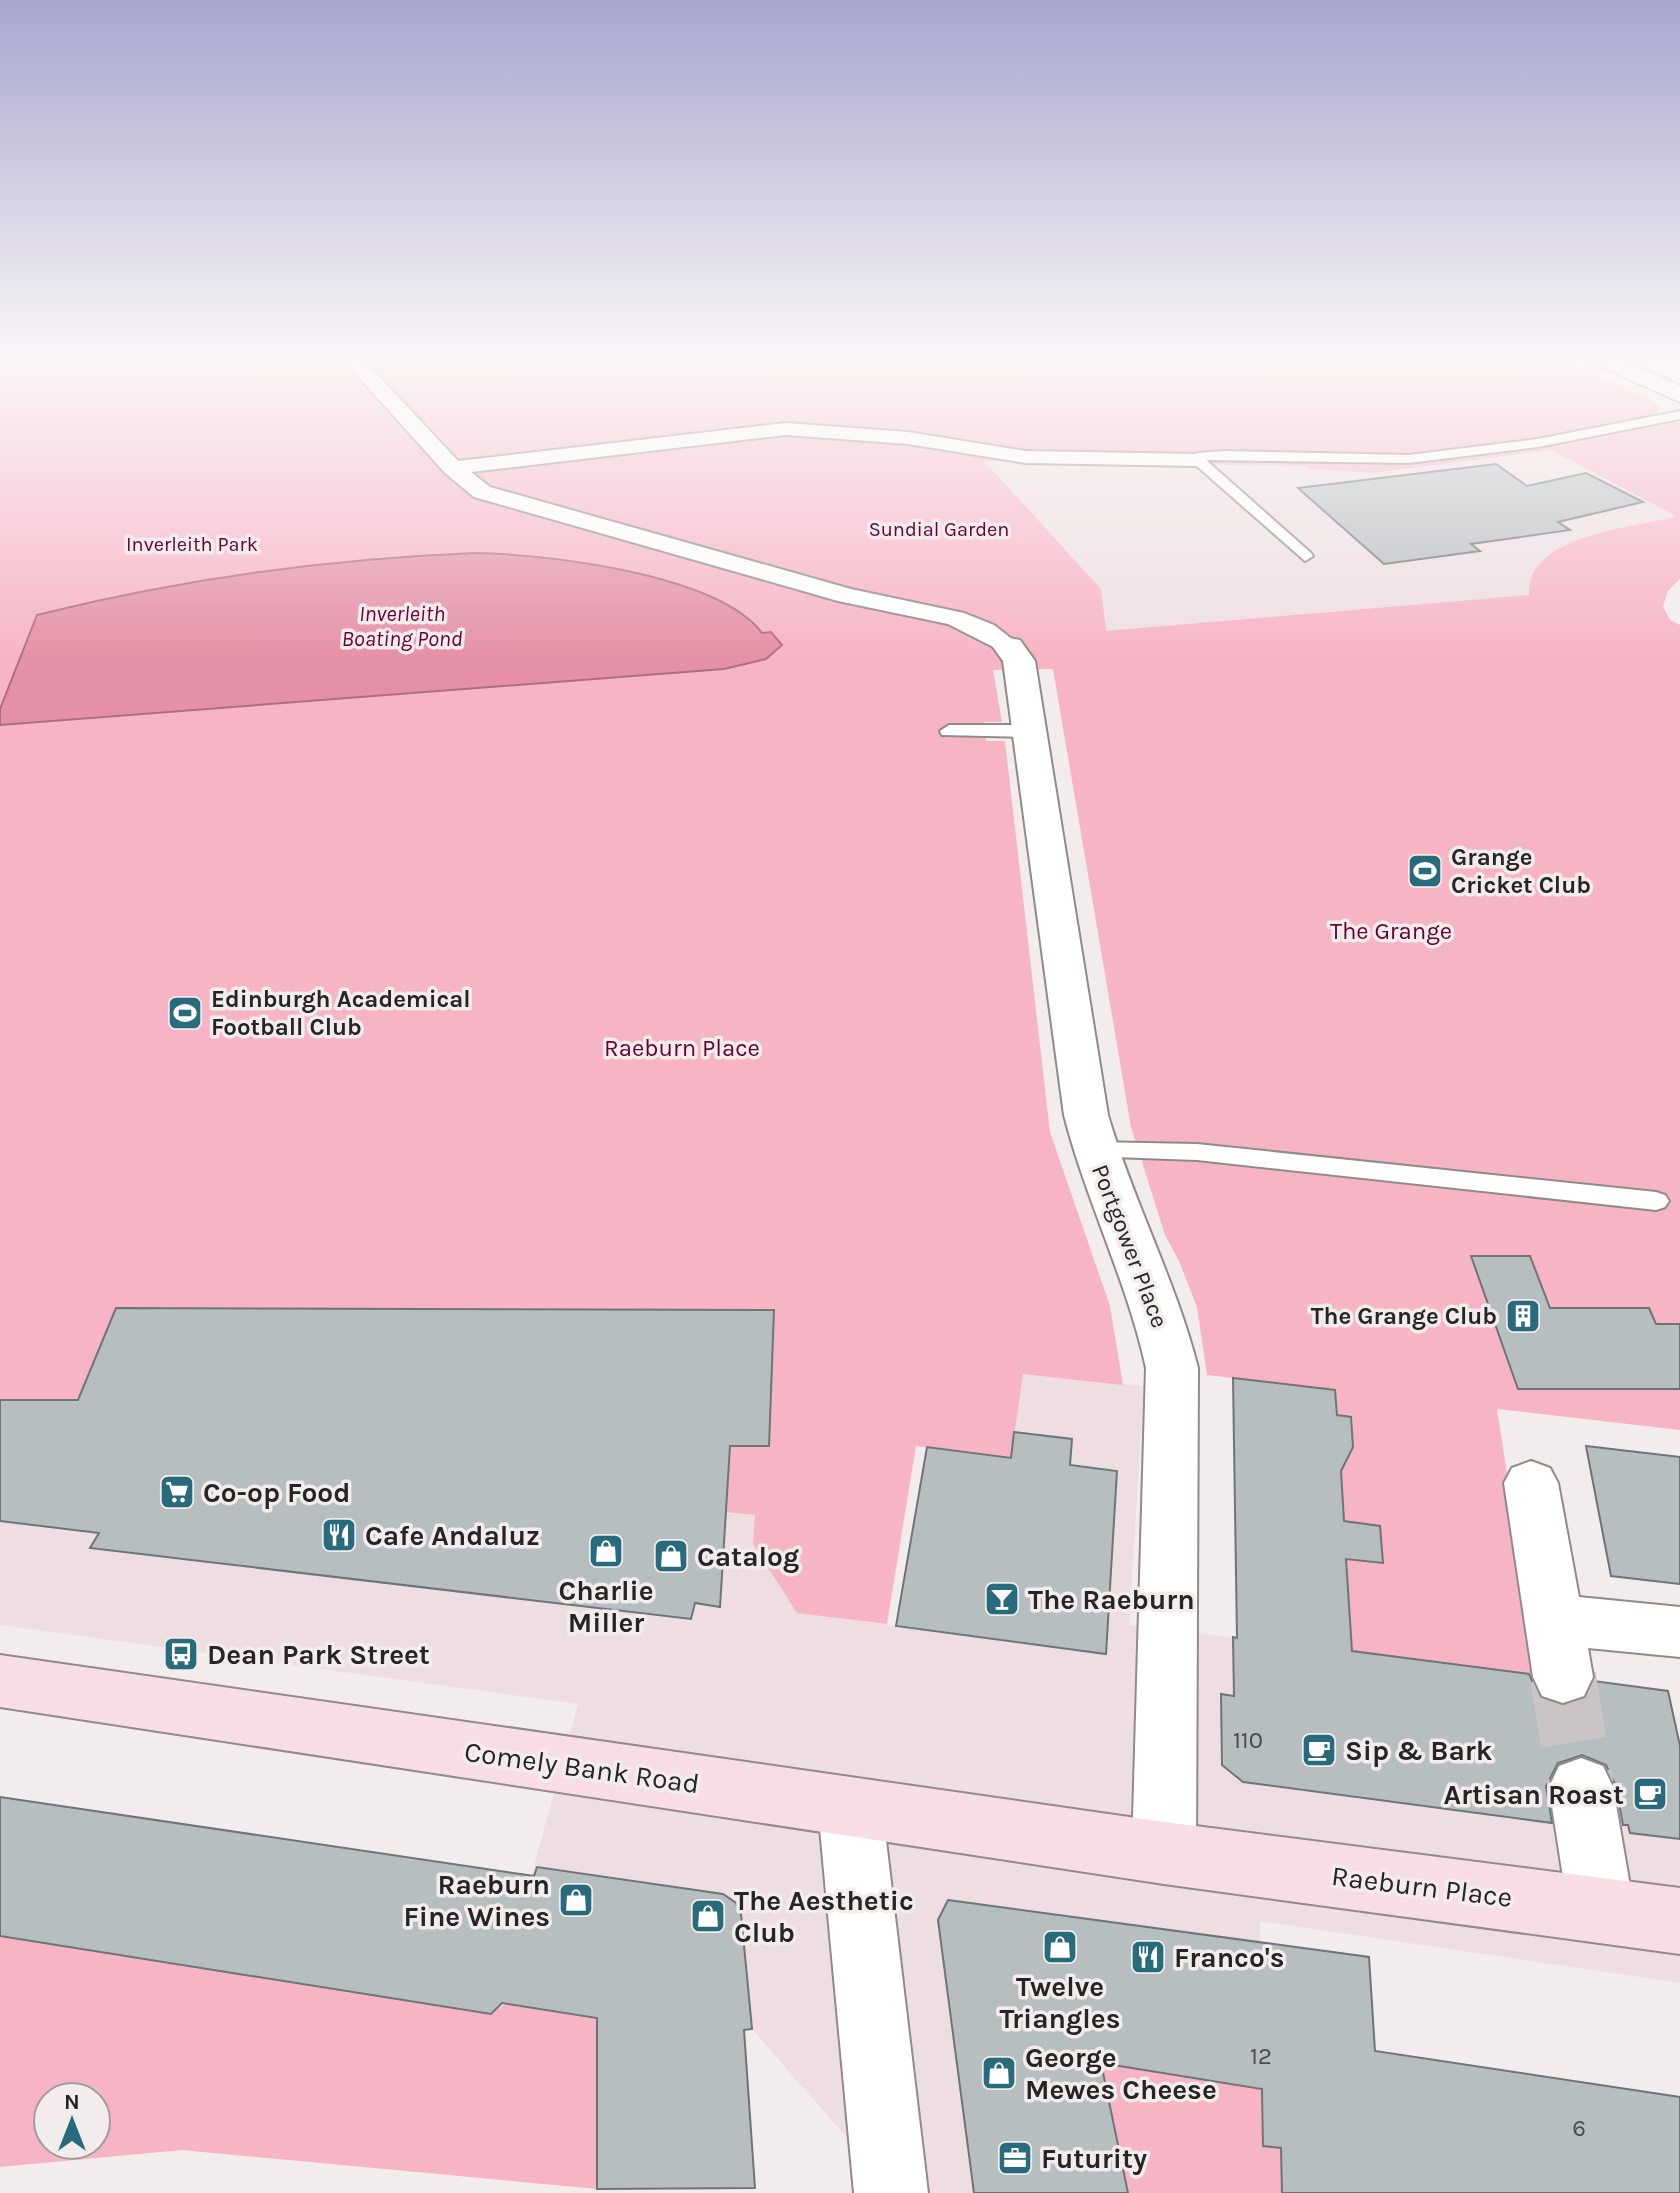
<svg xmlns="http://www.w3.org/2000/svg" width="1680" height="2193" viewBox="0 0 1680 2193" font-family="Karla,sans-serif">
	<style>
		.built { fill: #eedee2 }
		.green { fill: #f7b4c5; fill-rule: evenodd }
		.water { fill: #e590a7; stroke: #ac7080; stroke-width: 2 }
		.building { fill: #b7bec0; stroke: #6f7577; stroke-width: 2 }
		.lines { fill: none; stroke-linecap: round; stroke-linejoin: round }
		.minor-tunnel { stroke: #cac4c5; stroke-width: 66; stroke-dasharray: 66 33; stroke-linecap: butt }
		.service-casing { stroke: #908a8b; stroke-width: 4 }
		.pedestrian-casing { stroke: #908a8b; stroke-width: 4 }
		.minor-casing { stroke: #908a8b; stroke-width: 4 }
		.secondary-casing { stroke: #908a8b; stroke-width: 4 }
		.service { fill: #fff; fill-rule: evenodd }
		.pedestrian { fill: #fff; fill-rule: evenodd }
		.minor { fill: #fff; fill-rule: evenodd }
		.secondary { fill: #f9dde5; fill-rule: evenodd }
		.labels { text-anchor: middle; stroke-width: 7; stroke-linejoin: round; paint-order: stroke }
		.far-park-label { font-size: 20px; fill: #680030; stroke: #f3eced }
		.far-water-label { font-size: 22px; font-style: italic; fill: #6a0032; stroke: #f3eced }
		.poi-label { font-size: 24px; font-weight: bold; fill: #272425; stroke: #f3eced; text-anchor: start }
		.park-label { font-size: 24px; fill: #680030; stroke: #f3eced }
		.street-label { font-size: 24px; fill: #272425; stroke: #f3eced }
		.near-number-label { font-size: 24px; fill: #4b4a4c }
		.near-poi-label { font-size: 28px; font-weight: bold; fill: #272425; stroke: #f3eced; text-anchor: start }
		.near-street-label { font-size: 28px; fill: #272425; stroke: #f3eced }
	</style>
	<rect width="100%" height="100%" fill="#f3eced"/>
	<!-- built -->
	<g class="built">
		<polygon points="1552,450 1678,516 1604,532 1565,546 1535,571 1530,595 1106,631 983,460 1305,466 1310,469 1374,473"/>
		<polygon points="1022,1374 1144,1386 1129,1625 1668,1691 1680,1746 1680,1983 1260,1921 1262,2078 1244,2086 1094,2062 1113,2118 1128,2193 895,2193 752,2029 600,2039 495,2010 578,1704 0,1625 0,1405 9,1400 733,1402 755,1515 797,1612 896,1626 927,1447 1011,1458"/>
	</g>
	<!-- green -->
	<g class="green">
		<path d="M0 355H1556L1656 403 1660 408 1657 413 1680 424V579L1668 591 1663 606 1670 620 1680 625V1430L1497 1409 1538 1675 1335 1650 1350 1617 1346 1559 1383 1563 1344 1521 1335 1390 1207 1375 1197 1307 1179 1261 1165 1235 1131 1127 1053 669 993 670 1002 722H984L986 741H1005L1050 1132 1110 1306 1123 1385 1023 1374 1011 1458 916 1446 887 1624 797 1613 753 1544 755 1515 726 1512 732 1402 10 1400 0 1405ZM1551 450 1676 516C1634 529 1527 533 1529 595L1106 631 1101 589 984 461 1305 466 1309 469 1374 473Z"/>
		<path d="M0 1936 495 2010 507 2004 598 2019 597 2189 182 2150 0 2167ZM48 2097H96V2145H48Z"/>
		<polygon points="1094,2062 1243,2086 1262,2078 1263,2145 1281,2148 1282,2193 1128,2193 1113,2118 1093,2118"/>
	</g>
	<!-- water -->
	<path class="water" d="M475 553C546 554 718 574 762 633L771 632 782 645 766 659 724 669 0 725V709L37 615C181 579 327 559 475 553Z"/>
	<!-- building -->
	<g class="building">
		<polygon points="1496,464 1527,486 1586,473 1643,502 1558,522 1570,530 1471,544 1480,551 1384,564 1298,488"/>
		<polygon points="1471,1256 1530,1256 1550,1308 1649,1308 1656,1324 1680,1324 1680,1389 1518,1389"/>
		<polygon points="116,1308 774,1310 769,1446 730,1446 720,1607 695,1603 691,1619 200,1561 90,1548 99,1533 0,1521 0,1400 78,1400"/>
		<polygon points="1233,1378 1335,1390 1337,1415 1351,1417 1353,1447 1341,1471 1344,1521 1380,1526 1383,1563 1346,1559 1352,1651 1529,1674 1539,1697 1562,1706 1585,1699 1594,1681 1668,1691 1680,1746 1680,1839 1630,1833 1628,1825 1623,1825 1616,1786 1606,1765 1582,1755 1558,1763 1546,1786 1552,1823 1243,1782 1222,1765 1221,1694 1234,1696 1233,1637 1237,1638"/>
		<polygon points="1014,1432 1072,1439 1070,1465 1117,1471 1106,1654 896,1626 927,1447 1011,1458"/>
		<polygon points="1586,1446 1680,1457 1680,1584 1611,1576"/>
		<polygon points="0,1797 534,1876 537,1867 723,1894 736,1903 741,1914 752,2029 744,2030 755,2188 597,2189 597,2018 502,2003 491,2014 0,1936"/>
		<polygon points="948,1900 1369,1957 1375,2051 1680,2097 1680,2193 1282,2193 1281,2148 1263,2146 1262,2089 1101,2063 1128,2193 974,2193 938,1920"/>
	</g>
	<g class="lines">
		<!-- minor-tunnel -->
		<polyline class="minor-tunnel" points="1563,1677 1581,1787"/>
		<!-- service casing -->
		<g class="service-casing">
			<g id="service">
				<polygon points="1680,411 1680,419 1538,447 1409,463 1206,460 1311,553 1313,556 1305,561 1190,460 1197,453 1224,451 1409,455 1538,439"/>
				<polygon points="949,725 1029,725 1038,731 1029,737 942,735 940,731"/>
				<polygon points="1094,1142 1197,1144 1656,1192 1665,1195 1669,1201 1665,1207 1656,1210 1197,1160 1085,1156 1082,1150 1085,1144"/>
			</g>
		</g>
		<!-- pedestrian casing -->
		<g class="pedestrian-casing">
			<polygon id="pedestrian" points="339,355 359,355 458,461 786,423 908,432 1026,451 1197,454 1208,460 1197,466 1026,463 908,444 786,435 471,472 490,487 851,589 964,613 994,625 1022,647 1009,655 948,624 838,601 474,497 445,473"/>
		</g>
		<!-- minor casing -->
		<g class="minor-casing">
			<g id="minor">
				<polygon points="1582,355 1614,355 1680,386 1680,402 1586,360"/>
				<path d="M1009 638 1020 640 1035 661 1108 1115C1133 1201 1176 1281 1198 1368L1196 1853 1187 1875 1164 1884 1141 1875 1132 1853 1146 1368C1127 1281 1086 1201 1064 1115L1003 661 993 647 998 640Z"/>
				<polygon points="1531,1461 1550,1468 1558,1483 1579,1597 1680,1607 1680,1657 1588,1648 1593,1677 1584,1696 1563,1703 1542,1696 1533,1677 1504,1483 1512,1468"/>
				<polygon points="1581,1758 1603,1766 1613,1787 1634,1909 1624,1932 1601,1941 1578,1932 1568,1909 1549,1787 1559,1766"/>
				<polygon points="850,1777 872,1786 882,1807 928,2193 854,2193 818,1807 828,1786"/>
			</g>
		</g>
		<!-- secondary casing -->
		<g class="secondary-casing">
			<polygon id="secondary" points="0,1655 1164,1822 1680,1888 1680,1954 1164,1884 0,1707"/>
		</g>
		<!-- service -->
		<use href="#service" class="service"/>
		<!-- pedestrian -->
		<use href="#pedestrian" class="pedestrian"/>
		<!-- minor -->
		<use href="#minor" class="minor"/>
		<!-- secondary -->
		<use href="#secondary" class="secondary"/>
	</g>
	<!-- sky -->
	<linearGradient id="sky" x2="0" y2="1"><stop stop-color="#a7a6ce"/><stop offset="0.54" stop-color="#faf6f7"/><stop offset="1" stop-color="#faf6f7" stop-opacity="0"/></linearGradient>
	<rect width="1680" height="662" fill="url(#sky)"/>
	<!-- icons -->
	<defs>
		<g id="stadium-square" transform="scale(1.8)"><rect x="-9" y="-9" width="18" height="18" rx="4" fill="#276b7c" stroke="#f3eced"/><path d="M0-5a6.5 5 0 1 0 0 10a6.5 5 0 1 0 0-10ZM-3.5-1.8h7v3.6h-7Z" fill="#fff"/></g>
		<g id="building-square" transform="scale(1.8)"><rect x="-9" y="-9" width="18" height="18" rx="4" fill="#276b7c" stroke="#f3eced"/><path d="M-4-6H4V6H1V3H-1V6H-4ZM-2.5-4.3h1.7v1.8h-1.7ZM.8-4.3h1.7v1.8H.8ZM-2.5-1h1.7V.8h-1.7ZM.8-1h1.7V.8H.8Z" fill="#fff"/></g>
		<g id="supermarket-square" transform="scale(1.8)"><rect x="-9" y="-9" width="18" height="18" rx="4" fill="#276b7c" stroke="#f3eced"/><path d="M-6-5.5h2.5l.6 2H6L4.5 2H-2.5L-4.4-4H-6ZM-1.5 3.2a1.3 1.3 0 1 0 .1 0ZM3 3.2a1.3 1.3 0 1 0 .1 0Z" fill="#fff"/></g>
		<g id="restaurant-square" transform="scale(1.8)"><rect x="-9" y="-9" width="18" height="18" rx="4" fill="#276b7c" stroke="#f3eced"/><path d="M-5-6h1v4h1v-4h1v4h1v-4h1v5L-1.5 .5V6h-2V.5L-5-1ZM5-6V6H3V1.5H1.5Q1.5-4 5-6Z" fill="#fff"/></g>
		<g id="shop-square" transform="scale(1.8)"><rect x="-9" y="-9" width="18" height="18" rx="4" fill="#276b7c" stroke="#f3eced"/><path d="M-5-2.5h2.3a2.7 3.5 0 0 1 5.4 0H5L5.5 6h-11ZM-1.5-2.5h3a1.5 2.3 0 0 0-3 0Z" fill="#fff"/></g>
		<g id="bar-square" transform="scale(1.8)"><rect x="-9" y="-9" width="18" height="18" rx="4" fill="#276b7c" stroke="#f3eced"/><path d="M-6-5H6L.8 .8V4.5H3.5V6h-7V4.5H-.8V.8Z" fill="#fff"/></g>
		<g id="bus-square" transform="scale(1.8)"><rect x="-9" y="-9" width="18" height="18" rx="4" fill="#276b7c" stroke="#f3eced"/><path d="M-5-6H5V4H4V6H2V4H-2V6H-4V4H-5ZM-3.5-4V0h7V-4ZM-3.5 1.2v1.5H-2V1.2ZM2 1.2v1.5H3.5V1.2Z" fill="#fff"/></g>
		<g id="cafe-square" transform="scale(1.8)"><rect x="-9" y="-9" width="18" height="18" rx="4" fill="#276b7c" stroke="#f3eced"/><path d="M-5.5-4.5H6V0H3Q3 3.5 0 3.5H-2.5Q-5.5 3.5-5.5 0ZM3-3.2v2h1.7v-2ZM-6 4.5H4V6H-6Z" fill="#fff"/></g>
		<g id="office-square" transform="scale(1.8)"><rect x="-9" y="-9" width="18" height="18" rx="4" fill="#276b7c" stroke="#f3eced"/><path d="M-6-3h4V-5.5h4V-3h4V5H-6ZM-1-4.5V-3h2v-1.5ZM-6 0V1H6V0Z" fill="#fff"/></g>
	</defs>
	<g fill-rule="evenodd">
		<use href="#stadium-square" x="1425" y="871"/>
		<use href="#stadium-square" x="185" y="1013"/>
		<use href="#building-square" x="1523" y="1316"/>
		<use href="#supermarket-square" x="177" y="1492"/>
		<use href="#restaurant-square" x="339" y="1535"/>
		<use href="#shop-square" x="606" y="1551"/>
		<use href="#shop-square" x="671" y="1556"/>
		<use href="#bar-square" x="1002" y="1599"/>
		<use href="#bus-square" x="181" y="1654"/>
		<use href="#cafe-square" x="1319" y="1750"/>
		<use href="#cafe-square" x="1650" y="1794"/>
		<use href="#shop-square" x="576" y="1900"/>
		<use href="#shop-square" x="708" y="1916"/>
		<use href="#shop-square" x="1060" y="1947"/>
		<use href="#restaurant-square" x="1148" y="1957"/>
		<use href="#shop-square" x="999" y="2073"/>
		<use href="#office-square" x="1015" y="2158"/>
	</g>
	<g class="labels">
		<!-- far-park labels -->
		<g class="far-park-label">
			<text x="939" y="536">Sundial Garden</text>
			<text x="192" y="551">Inverleith Park</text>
		</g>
		<!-- far-water labels -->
		<g class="far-water-label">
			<text x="402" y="621">Inverleith<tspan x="402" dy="25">Boating Pond</tspan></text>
		</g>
		<!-- poi labels -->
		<g class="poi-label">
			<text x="1451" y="865">Grange<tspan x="1451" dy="28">Cricket Club</tspan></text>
			<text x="211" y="1007">Edinburgh Academical<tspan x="211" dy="28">Football Club</tspan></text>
			<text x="1497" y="1324" text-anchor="end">The Grange Club</text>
		</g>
		<!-- park labels -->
		<g class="park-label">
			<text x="1391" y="939">The Grange</text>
			<text x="682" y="1056">Raeburn Place</text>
		</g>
		<!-- street labels -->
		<g class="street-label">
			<text transform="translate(1130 1246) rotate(69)" y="8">Portgower Place</text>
		</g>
		<!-- near-number labels -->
		<g class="near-number-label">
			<text x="1248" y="1748">110</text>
			<text x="1261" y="2064">12</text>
			<text x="1579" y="2136">6</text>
		</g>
		<!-- near-poi labels -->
		<g class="near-poi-label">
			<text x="203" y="1502">Co-op Food</text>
			<text x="365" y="1545">Cafe Andaluz</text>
			<text x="697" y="1566">Catalog</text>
			<text x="606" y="1600" text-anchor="middle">Charlie<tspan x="606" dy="32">Miller</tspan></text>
			<text x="1028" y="1609">The Raeburn</text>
			<text x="207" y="1664">Dean Park Street</text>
			<text x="1345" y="1760">Sip &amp; Bark</text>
			<text x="1624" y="1804" text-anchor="end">Artisan Roast</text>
			<text x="550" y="1894" text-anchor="end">Raeburn<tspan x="550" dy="32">Fine Wines</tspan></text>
			<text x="734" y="1910">The Aesthetic<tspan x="734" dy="32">Club</tspan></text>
			<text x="1174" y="1967">Franco's</text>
			<text x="1060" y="1996" text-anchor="middle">Twelve<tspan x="1060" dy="32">Triangles</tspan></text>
			<text x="1025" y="2067">George<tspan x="1025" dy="32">Mewes Cheese</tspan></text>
			<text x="1041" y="2168">Futurity</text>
		</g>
		<!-- near-street labels -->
		<g class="near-street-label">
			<text transform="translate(582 1767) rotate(8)" y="10">Comely Bank Road</text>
			<text transform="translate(1422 1886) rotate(7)" y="10">Raeburn Place</text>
		</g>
	</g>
	<!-- north arrow -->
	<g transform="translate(72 2121)"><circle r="38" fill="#f3eced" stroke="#a19c9d" stroke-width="2"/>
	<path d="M0-6L14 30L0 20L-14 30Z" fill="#276b7c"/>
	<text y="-12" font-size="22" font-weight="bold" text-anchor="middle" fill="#272425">N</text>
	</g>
</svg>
